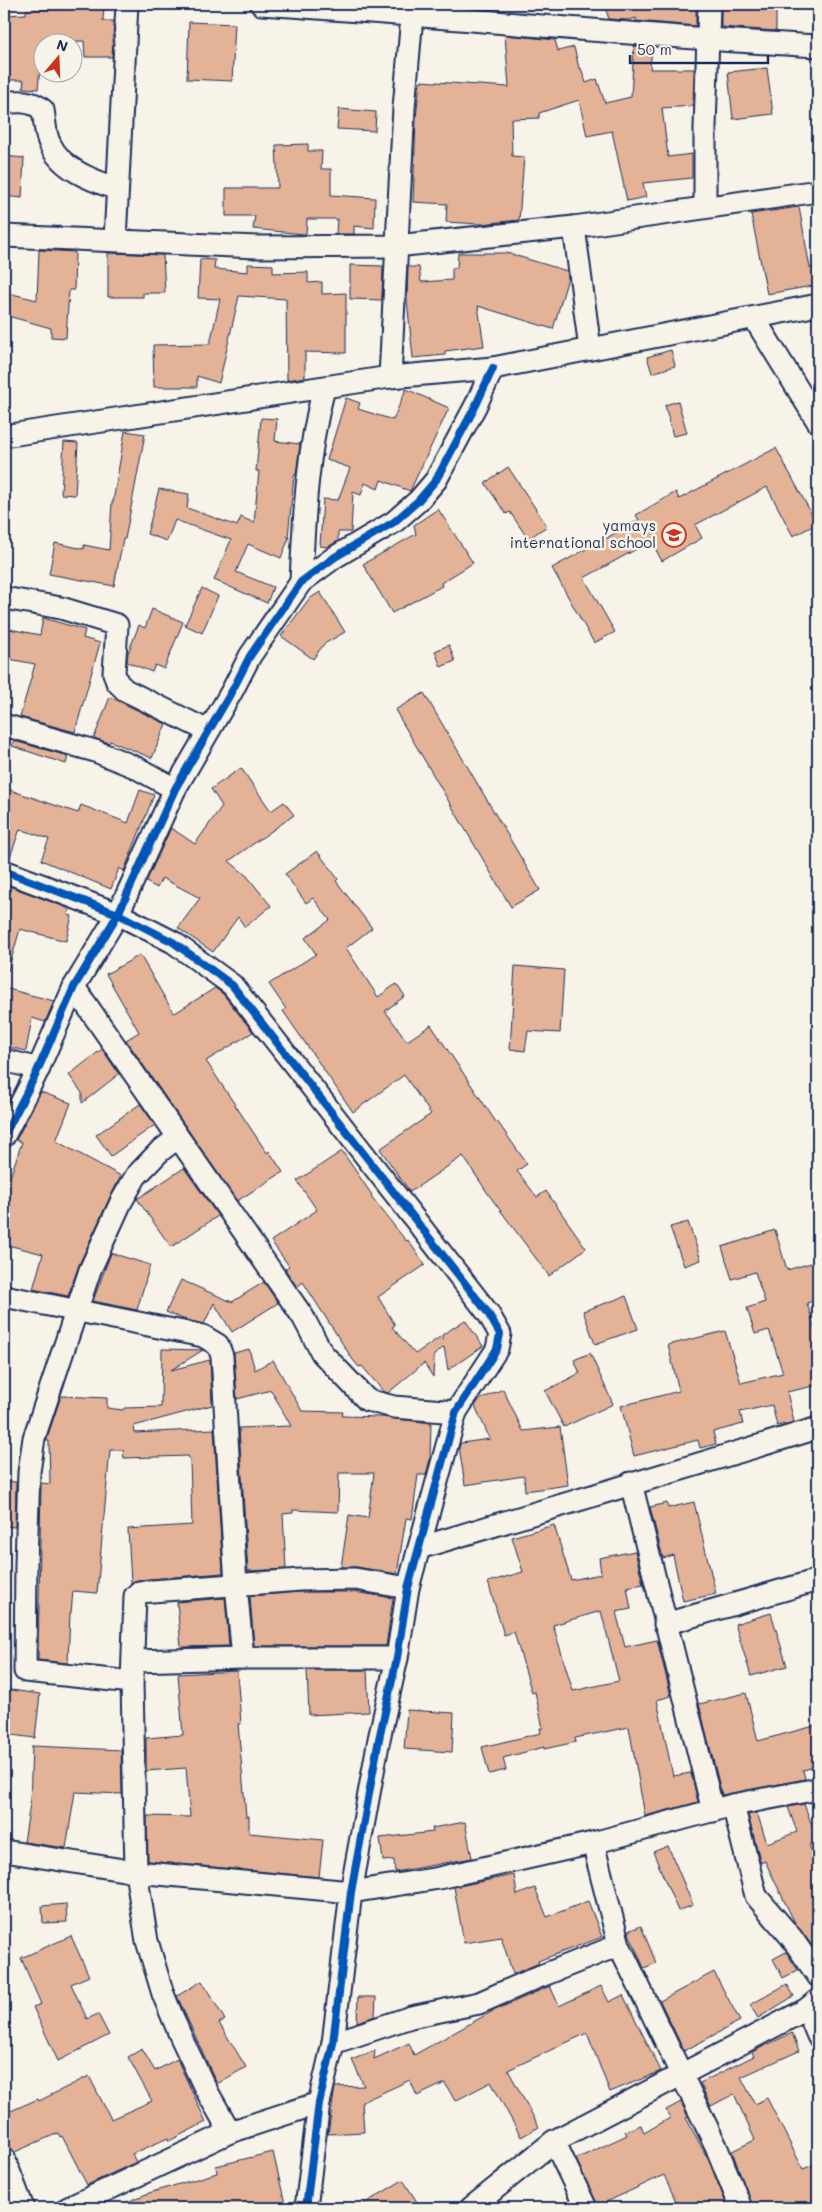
<svg xmlns="http://www.w3.org/2000/svg" width="822" height="2212" viewBox="0 0 822 2212" font-family="Mali,sans-serif">
	<style>
		.building { fill: #e4b296; stroke: #1b2f5e; fill-rule: evenodd }
		.lines { fill: none; stroke-linecap: round; stroke-linejoin: round }
		.minor-casing { stroke: #1b2f5e; stroke-width: 25 }
		.minor { stroke: #f7f3e8; stroke-width: 21 }
		.cycleway-casing { stroke: #f7f3e8; stroke-width: 11 }
		.cycleway { stroke: #0057b8; stroke-width: 8 }
		.labels { text-anchor: middle; stroke-width: 5; stroke-linejoin: round; paint-order: stroke }
		.poi-label { font-size: 15px; fill: #1b2f5e; stroke: #f7f3e8; text-anchor: end }
	</style>
	<rect width="100%" height="100%" fill="#f7f3e8"/>
	<filter id="ink" filterUnits="userSpaceOnUse"><feTurbulence type="fractalNoise" baseFrequency=".02" numOctaves="2"/><feDisplacementMap in="SourceGraphic" scale="10" xChannelSelector="R" yChannelSelector="G"/><feConvolveMatrix kernelMatrix="1 2 1 2 8 2 1 2 1" color-interpolation-filters="sRGB"/></filter>
	<g filter="url(#ink)">
		<!-- building -->
		<g class="building">
			<polygon points="84,4 104,4 103,21 114,21 112,57 85,57 84,41 42,42 42,67 40,67 38,89 23,88 24,80 4,80 4,15 26,14 26,10 84,8"/>
			<polygon points="604,4 696,4 696,26 636,21 636,18 629,20 609,19"/>
			<polygon points="721,4 776,4 776,31 721,27"/>
			<polygon points="189,22 235,24 232,81 187,79"/>
			<polygon points="505,35 555,40 558,51 574,47 579,68 581,68 586,83 597,79 605,103 631,97 634,46 652,47 650,69 694,69 693,106 662,108 668,157 692,154 692,178 643,183 646,197 627,201 612,131 587,136 579,100 539,113 539,118 511,119 512,156 524,157 519,220 480,224 446,222 447,204 413,202 416,118 420,81 509,87"/>
			<polygon points="767,68 773,114 733,119 728,72"/>
			<polygon points="339,109 376,112 375,131 337,129"/>
			<polygon points="308,144 308,151 322,151 321,169 331,169 331,195 375,198 374,228 354,226 354,234 336,234 337,219 307,219 306,234 304,234 253,229 255,216 226,216 226,188 278,188 276,145"/>
			<polygon points="4,156 24,158 22,198 4,196"/>
			<polygon points="799,207 810,268 818,267 818,285 767,294 751,214"/>
			<polygon points="39,250 75,252 74,290 69,290 66,338 51,337 51,328 4,315 4,292 37,300"/>
			<polygon points="108,253 163,255 165,293 143,293 143,297 108,297"/>
			<polygon points="458,253 507,253 567,271 568,278 553,329 478,306 484,346 445,351 445,355 413,358 407,300 408,267 419,267 421,282 452,280 452,268 457,268"/>
			<polygon points="200,259 215,260 214,269 248,272 248,264 273,265 273,273 308,272 308,283 322,282 322,294 346,293 346,353 305,352 305,377 287,380 286,299 239,296 219,383 197,376 197,387 154,387 153,345 210,344 220,299 198,298"/>
			<polygon points="350,265 383,266 382,300 350,299"/>
			<polygon points="671,350 675,366 652,373 647,357"/>
			<polygon points="406,389 449,408 410,491 381,480 378,489 365,483 361,495 353,492 351,532 338,532 338,541 328,547 320,546 323,499 338,500 350,468 327,460 346,398 360,403 358,409 393,420"/>
			<polygon points="678,401 687,433 673,436 665,405"/>
			<polygon points="261,418 277,419 275,441 300,444 296,475 294,475 288,537 289,538 281,558 248,544 236,572 273,587 267,603 214,580 231,540 175,520 167,541 147,534 159,489 189,494 187,508 237,526 241,517 254,523 259,471 256,471"/>
			<polygon points="125,431 145,434 125,539 123,539 114,586 49,574 55,543 84,549 84,545 109,550 112,502 113,502"/>
			<polygon points="64,442 78,443 75,495 61,494"/>
			<polygon points="776,448 817,524 793,536 767,487 695,525 702,538 662,561 651,541 584,578 615,632 594,643 552,568 639,520 636,515 676,492 679,499"/>
			<polygon points="508,467 547,526 528,539 510,512 506,514 485,483"/>
			<polygon points="438,509 473,563 441,583 442,586 392,613 363,564 416,534 414,525"/>
			<polygon points="202,588 218,596 202,633 185,625"/>
			<polygon points="320,592 345,632 324,644 313,659 281,636 309,599"/>
			<polygon points="152,609 183,622 164,669 155,665 152,672 127,662 128,653 139,625 145,628"/>
			<polygon points="43,618 85,630 83,638 100,643 75,732 20,717 35,664 4,658 4,628 40,635"/>
			<polygon points="449,645 455,661 441,667 435,651"/>
			<polygon points="424,693 540,890 511,907 395,710"/>
			<polygon points="110,697 166,724 152,758 110,741 109,743 94,738"/>
			<polygon points="14,741 68,756 66,764 12,746"/>
			<polygon points="241,768 271,811 284,802 294,815 229,861 247,876 271,906 245,927 238,917 213,952 178,928 200,898 162,878 157,888 146,882 171,828 195,844 222,806 211,789"/>
			<polygon points="4,788 78,813 81,805 128,823 140,790 154,795 124,871 119,868 111,889 41,860 49,839 20,829 9,860 4,859"/>
			<polygon points="317,851 338,879 336,881 372,928 346,948 378,997 396,984 405,996 385,1011 407,1041 431,1025 496,1122 497,1121 527,1164 517,1171 537,1197 546,1191 586,1248 549,1276 489,1195 463,1156 410,1192 380,1149 431,1114 404,1075 353,1112 283,1011 286,1009 269,984 316,954 305,938 330,920 313,898 306,903 285,874"/>
			<polygon points="4,884 70,909 68,915 72,916 66,941 20,929 8,971 4,970"/>
			<polygon points="140,955 173,1012 175,1013 215,988 223,994 253,1032 206,1061 267,1153 269,1151 283,1172 237,1201 126,1040 139,1032 106,974"/>
			<polygon points="515,966 564,970 560,1033 528,1031 525,1051 510,1049"/>
			<polygon points="4,988 54,1001 45,1022 32,1018 26,1051 4,1046"/>
			<polygon points="102,1049 119,1074 82,1103 82,1093 69,1075"/>
			<polygon points="41,1092 71,1103 56,1141 121,1176 110,1197 79,1265 68,1296 33,1289 43,1254 4,1244 4,1195 22,1142 16,1140"/>
			<polygon points="140,1104 155,1125 111,1156 96,1135"/>
			<polygon points="342,1151 372,1195 371,1196 406,1241 408,1240 425,1265 378,1297 395,1325 392,1327 415,1354 440,1337 443,1341 442,1335 465,1320 483,1346 448,1370 444,1347 434,1355 433,1377 424,1363 388,1393 383,1391 362,1366 359,1367 353,1360 303,1282 297,1287 285,1269 289,1266 271,1241 317,1210 297,1181"/>
			<polygon points="184,1168 218,1216 171,1247 137,1199"/>
			<polygon points="688,1222 701,1260 684,1266 670,1227"/>
			<polygon points="775,1230 787,1270 818,1261 818,1299 807,1303 818,1340 818,1385 787,1392 794,1422 777,1426 772,1405 740,1412 743,1424 713,1432 716,1444 700,1448 698,1440 634,1456 621,1406 679,1391 668,1345 725,1331 741,1383 783,1373 769,1330 755,1334 747,1308 765,1302 755,1272 732,1279 722,1247"/>
			<polygon points="111,1253 150,1265 137,1310 93,1301"/>
			<polygon points="181,1280 232,1302 264,1282 278,1303 232,1332 214,1303 204,1324 183,1319 166,1312"/>
			<polygon points="626,1296 638,1329 595,1344 583,1311"/>
			<polygon points="162,1349 203,1350 171,1370 210,1360 212,1405 134,1426 135,1433 214,1429 223,1573 138,1580 131,1583 128,1529 192,1525 190,1460 188,1456 124,1458 123,1450 110,1450 97,1593 73,1591 71,1613 70,1613 68,1663 38,1660 41,1483 50,1484 49,1441 46,1441 61,1396 107,1398 107,1408 123,1410 124,1408 161,1407"/>
			<polygon points="249,1349 255,1370 273,1360 302,1411 343,1412 342,1416 381,1417 431,1423 430,1459 426,1475 418,1475 412,1519 406,1518 397,1574 357,1567 341,1567 349,1515 368,1518 374,1473 339,1473 338,1512 293,1510 293,1513 283,1514 286,1569 248,1571 239,1428 291,1426 271,1390 237,1399 234,1353"/>
			<polygon points="590,1353 613,1404 564,1427 545,1391 580,1373 574,1360"/>
			<polygon points="503,1389 523,1431 560,1427 568,1485 525,1491 524,1476 465,1485 459,1447 461,1443 490,1439 475,1406 479,1400"/>
			<polygon points="4,1481 16,1482 15,1527 4,1526"/>
			<polygon points="694,1502 716,1594 683,1601 673,1555 663,1558 650,1507 667,1503 668,1508"/>
			<path d="M554 1525 571 1580 601 1574 599 1558 635 1551 643 1584 627 1587 631 1609 616 1612 625 1647 657 1640 671 1696 657 1700 673 1776 691 1773 698 1802 645 1816 629 1727 575 1738 576 1742 544 1749V1747L503 1758 506 1770 489 1774 482 1747 541 1733 540 1728H543L535 1692 532 1693 514 1632 504 1635 488 1582 523 1572 512 1537ZM601 1611 619 1681 573 1691 553 1625Z"/>
			<polygon points="301,1592 354,1592 393,1598 386,1646 254,1646 250,1596"/>
			<polygon points="225,1598 229,1646 181,1647 177,1602"/>
			<polygon points="771,1613 787,1666 751,1676 735,1624"/>
			<polygon points="307,1670 367,1670 369,1712 309,1715"/>
			<polygon points="237,1671 241,1724 238,1724 246,1816 249,1816 249,1833 323,1840 319,1877 148,1861 147,1816 190,1817 186,1768 146,1771 146,1738 183,1735 178,1674"/>
			<polygon points="4,1689 40,1694 35,1738 4,1734"/>
			<polygon points="746,1693 758,1741 818,1725 818,1748 814,1750 818,1766 803,1770 805,1779 722,1795 699,1704"/>
			<polygon points="407,1710 454,1713 452,1752 404,1749"/>
			<polygon points="32,1746 121,1750 122,1794 75,1792 66,1848 24,1842 30,1804"/>
			<polygon points="804,1804 818,1842 809,1845 818,1865 818,1954 794,1921 765,1861 761,1863 748,1815 757,1813 767,1843 797,1832 788,1807"/>
			<polygon points="465,1822 472,1858 395,1872 394,1860 383,1861 380,1838 433,1832 432,1828"/>
			<polygon points="668,1846 693,1905 678,1911 653,1852"/>
			<polygon points="514,1875 517,1895 535,1888 547,1917 588,1901 602,1937 538,1961 539,1963 513,1974 501,1937 464,1943 454,1887"/>
			<polygon points="66,1904 67,1922 43,1923 42,1906"/>
			<polygon points="641,1926 656,1963 644,1968 628,1931"/>
			<polygon points="71,1936 89,1976 71,1984 87,2019 98,2014 109,2035 58,2061 33,2007 41,2004 21,1958"/>
			<polygon points="786,1952 798,1970 783,1978 773,1959"/>
			<polygon points="714,1972 740,2021 684,2051 660,2001"/>
			<polygon points="202,1981 225,2020 219,2023 246,2067 217,2084 177,1996"/>
			<polygon points="787,1984 794,1996 758,2018 750,2005"/>
			<polygon points="550,1986 559,2006 601,1986 609,2002 623,1995 661,2071 610,2092 587,2033 508,2070 539,2127 521,2137 491,2082 455,2101 445,2083 417,2096 410,2080 362,2102 364,2132 328,2134 335,2087 364,2086 352,2060 375,2050 374,2059 409,2043 414,2055 491,2012"/>
			<polygon points="358,1997 376,1997 375,2016 357,2022"/>
			<polygon points="792,2033 799,2051 741,2077 755,2104 767,2098 803,2169 818,2163 818,2208 753,2208 732,2151 755,2140 734,2094 711,2106 700,2083 754,2056 752,2052"/>
			<polygon points="142,2049 155,2071 177,2059 206,2122 169,2141 168,2138 132,2154 136,2162 87,2185 62,2136 60,2137 58,2133 15,2152 11,2148 4,2146 4,2114 38,2099 39,2101 89,2076 111,2119 152,2101 128,2057"/>
			<polygon points="681,2102 688,2117 686,2118 709,2161 728,2208 679,2208 664,2175 598,2206 576,2159 627,2135 625,2131 641,2125 644,2133 670,2118 666,2110"/>
			<polygon points="273,2152 286,2208 113,2208 149,2193 217,2173 216,2166"/>
			<polygon points="403,2180 421,2208 357,2208"/>
		</g>
		<g class="lines">
			<!-- minor casing -->
			<g class="minor-casing">
				<g id="minor">
					<path d="M261 4C447 16 632 36 818 46"/>
					<path d="M4 103C19 101 31 100 43 110 45 121 45 135 50 144 62 170 92 180 117 189"/>
					<polyline points="705,207 705,128 709,4"/>
					<polyline points="574,227 590,349"/>
					<polyline points="4,236 257,247 396,246 574,227 818,191"/>
					<polyline points="115,240 127,4"/>
					<polyline points="754,318 818,422"/>
					<polyline points="390,377 404,108 413,4"/>
					<polyline points="4,436 390,377 493,368 818,305"/>
					<path d="M301 582C304 516 307 452 324 388"/>
					<polyline points="4,598 61,608 117,625 114,673 117,682 125,690 208,731"/>
					<polyline points="4,725 95,751 135,767 175,789"/>
					<polyline points="4,871 118,914 173,942 232,985 488,1313 500,1334 497,1349 456,1412 408,1588 397,1658 379,1739 351,1892 333,2043 319,2103 306,2208"/>
					<polyline points="74,987 303,1317 322,1353 367,1400 394,1407 456,1412"/>
					<polyline points="4,1060 39,1069"/>
					<polyline points="4,1136 35,1076 74,987 118,914 175,789 232,691 250,656 301,582 335,557 394,522 418,501 436,480 476,405 493,368"/>
					<polyline points="4,1296 203,1336 218,1345 222,1356 236,1585 243,1658"/>
					<polyline points="631,1483 713,1811"/>
					<path d="M419 1548C552 1509 685 1467 818 1428"/>
					<polyline points="665,1624 818,1580"/>
					<polyline points="134,1661 243,1658 397,1658"/>
					<polyline points="132,1682 25,1671 26,1563 29,1472 34,1438 90,1270 121,1202 136,1176 159,1152 177,1138"/>
					<polyline points="733,1805 756,1896 791,1937 818,1976"/>
					<polyline points="593,1843 619,1945 716,2146 741,2208"/>
					<polyline points="4,1851 136,1872 351,1892 439,1878 593,1843 733,1805 818,1789"/>
					<polyline points="807,2009 818,2036"/>
					<polyline points="333,2043 411,2017 479,2003 536,1978 619,1945"/>
					<polyline points="230,2132 204,2086 180,2035 163,1994 147,1941 136,1872 132,1682 135,1596 139,1592 300,1580 355,1579 408,1588"/>
					<polyline points="554,2141 586,2208"/>
					<polyline points="4,2158 23,2208"/>
					<polyline points="68,2208 230,2132 319,2103"/>
					<polyline points="471,2208 554,2141 807,2009 818,2000"/>
				</g>
			</g>
			<!-- minor -->
			<use href="#minor" class="minor"/>
			<!-- cycleway casing -->
			<g class="cycleway-casing">
				<g id="cycleway">
					<polyline points="4,871 118,914 173,942 232,985 488,1313 500,1334 497,1349 456,1412 408,1588 397,1658 379,1739 351,1892 333,2043 319,2103 306,2208"/>
					<polyline points="4,1136 35,1076 74,987 118,914 175,789 232,691 250,656 301,582 335,557 394,522 418,501 436,480 476,405 493,368"/>
				</g>
			</g>
			<!-- cycleway -->
			<use href="#cycleway" class="cycleway"/>
		</g>
	</g>
	<!-- icons -->
	<defs>
		<g id="school-ring" transform="scale(1.25)"><circle r="9.5" fill="#f7f3e8" stroke="#c8321e" stroke-width="1.5"/><path d="M0-5L7-2L0 1L-7-2ZM-4 1L0 2.5L4 1V4Q0 6-4 4Z" fill="#c8321e"/></g>
	</defs>
	<g fill-rule="evenodd">
		<use href="#school-ring" x="674" y="535"/>
	</g>
	<g class="labels">
		<!-- poi labels -->
		<g class="poi-label">
			<text x="656" y="531">yamays<tspan x="656" dy="17">international school</tspan></text>
		</g>
	</g>
	<!-- margin -->
	<rect width="822" height="2212" fill="none" stroke="#f7f3e8" stroke-width="20"/>
	<rect x="10" y="10" width="802" height="2192" fill="none" stroke="#1b2f5e" stroke-width="2" filter="url(#ink)"/>
	<!-- north arrow -->
	<g transform="translate(58 58) rotate(19)"><circle r="24" fill="#f7f3e8" stroke="#9fa5b1"/>
	<path d="M0-4L9 19L0 12L-9 19Z" fill="#c8321e"/>
	<text y="-8" font-size="14" font-weight="bold" text-anchor="middle" fill="#1b2f5e">N</text>
	</g>
	<!-- scale -->
	<path d="M630 55v8h138v-8" fill="none" stroke="#1b2f5e" stroke-width="2.5"/>
	<text x="637" y="55" font-size="15" fill="#1b2f5e" stroke="#f7f3e8" stroke-width="4" paint-order="stroke">50 m</text>
</svg>
